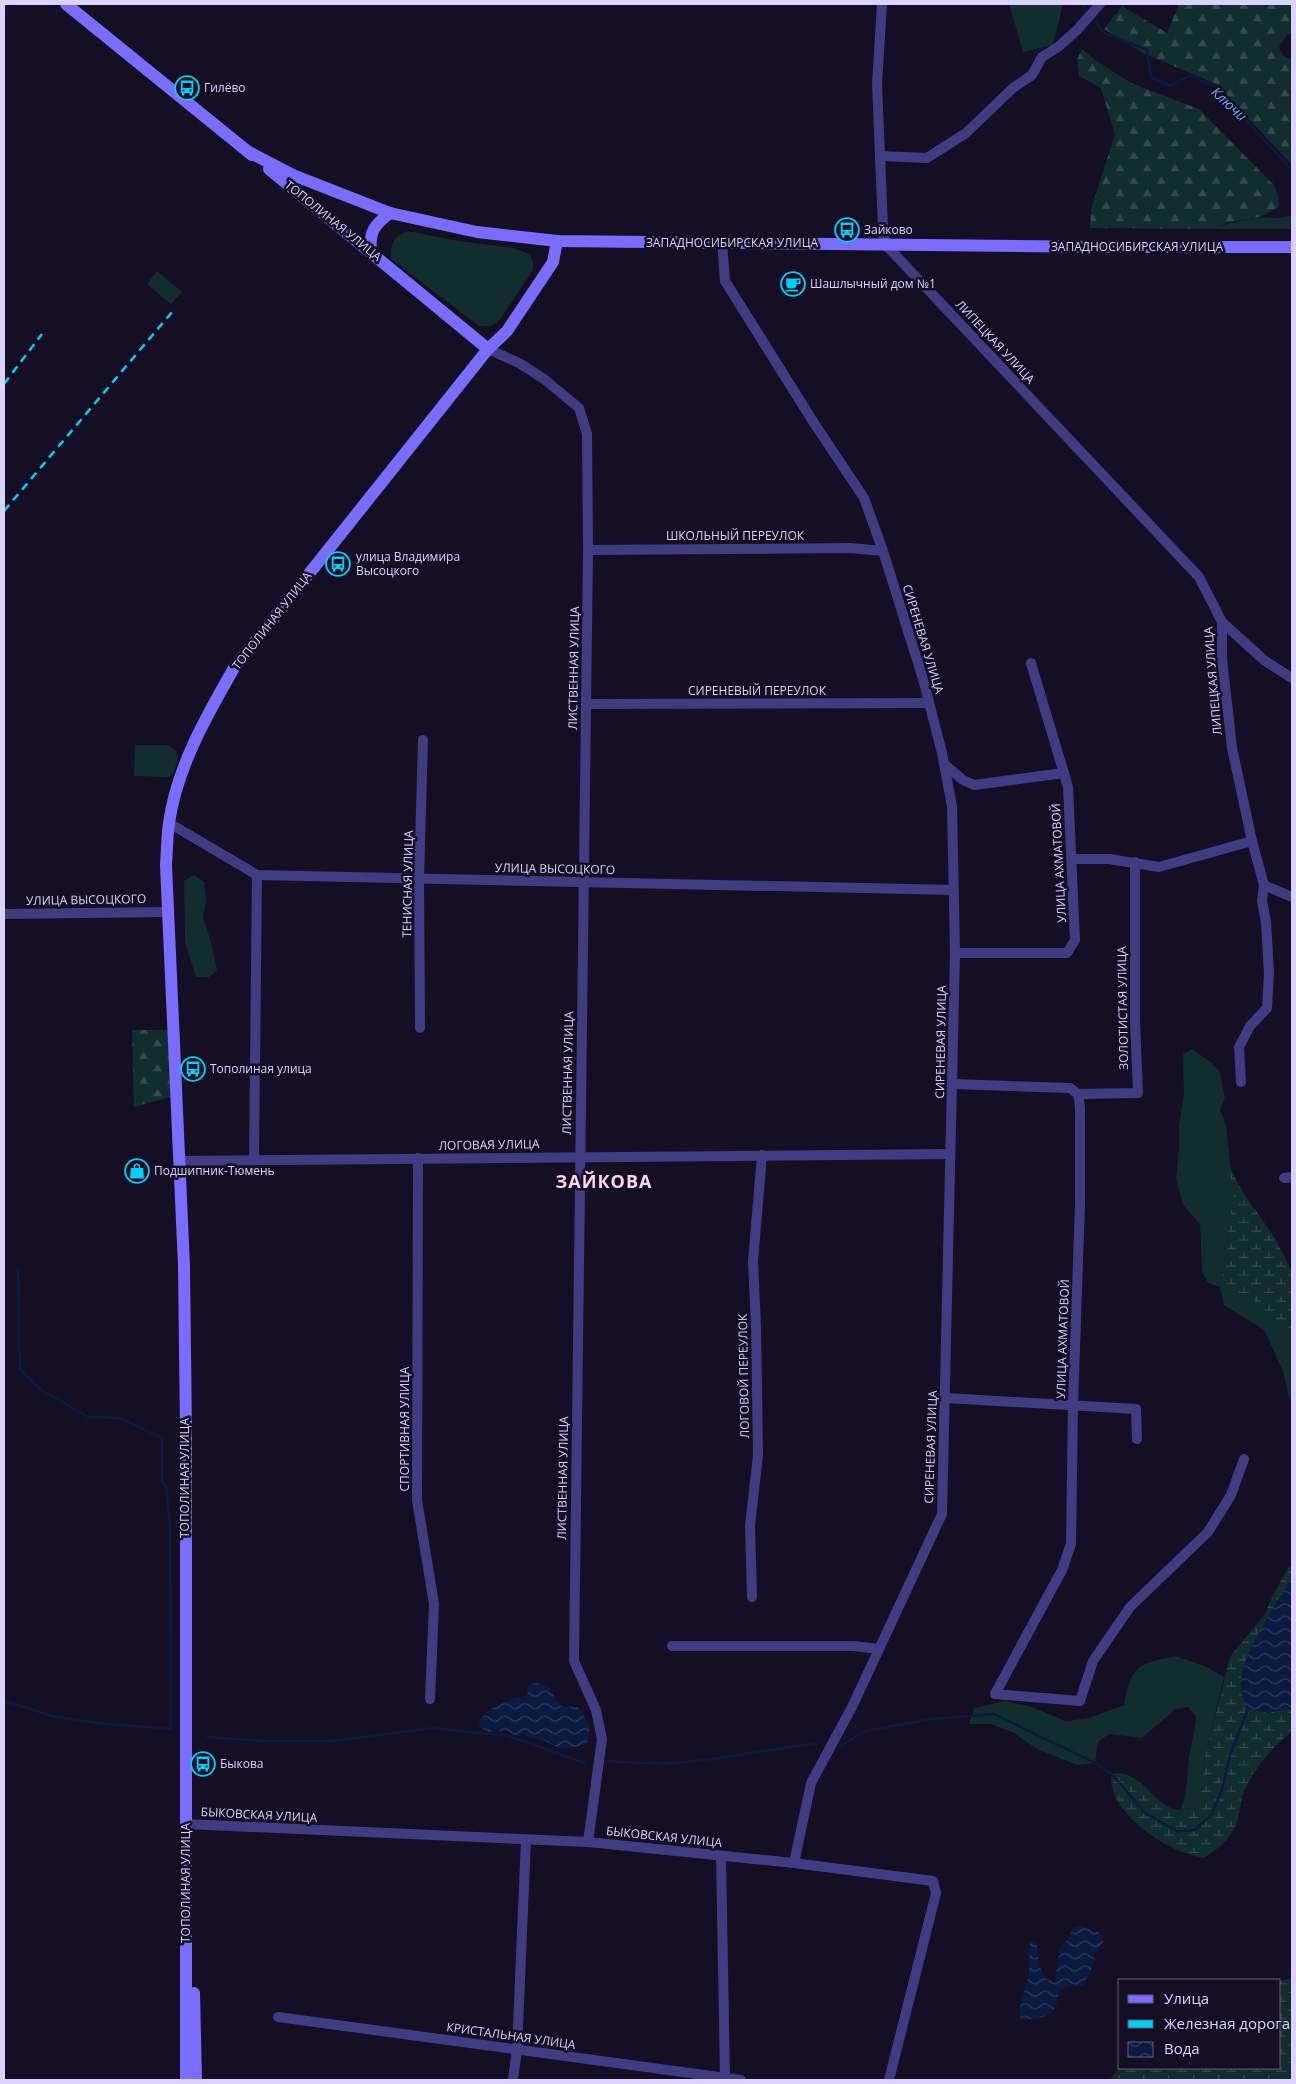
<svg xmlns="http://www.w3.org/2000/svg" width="1296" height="2084" viewBox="0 0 1296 2084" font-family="'Open Sans',sans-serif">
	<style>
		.grass { fill: #122d2e }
		.forest { fill: url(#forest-firs) }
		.wetland { fill: url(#wetland-marsh) }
		.water { fill: url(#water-waves) }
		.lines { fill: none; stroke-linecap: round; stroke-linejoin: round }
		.stream { stroke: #0b1a41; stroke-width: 2.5 }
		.street { stroke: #433b82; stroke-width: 10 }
		.secondary { stroke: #7a6cfc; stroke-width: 12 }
		.rail { stroke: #05cef8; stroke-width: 2.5; stroke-dasharray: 8 6; stroke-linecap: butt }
		.labels { text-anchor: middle; stroke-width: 5; stroke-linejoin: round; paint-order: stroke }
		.poi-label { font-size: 12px; fill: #dbd3fe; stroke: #140f24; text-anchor: start }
		.street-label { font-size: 12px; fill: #dbd3fe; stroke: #140f24 }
		.water-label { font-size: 14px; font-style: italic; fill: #63aafc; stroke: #140f24 }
		.district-label { font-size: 18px; font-weight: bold; letter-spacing: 1px; fill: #fed5ec; stroke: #140f24 }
	</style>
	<defs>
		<pattern id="forest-firs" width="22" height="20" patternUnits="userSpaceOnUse" patternTransform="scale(1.25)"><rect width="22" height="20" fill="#122d2e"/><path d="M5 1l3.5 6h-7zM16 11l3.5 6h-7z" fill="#344b4d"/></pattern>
		<pattern id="wetland-marsh" width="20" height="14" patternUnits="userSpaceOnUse" patternTransform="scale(1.25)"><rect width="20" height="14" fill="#122d2e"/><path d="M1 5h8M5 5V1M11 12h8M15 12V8" fill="none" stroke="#344b4d"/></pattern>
		<pattern id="water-waves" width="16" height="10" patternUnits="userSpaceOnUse" patternTransform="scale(1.25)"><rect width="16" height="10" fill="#0b1a41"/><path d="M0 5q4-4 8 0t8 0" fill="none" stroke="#2e3a5e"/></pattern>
	</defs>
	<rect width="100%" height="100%" fill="#140f24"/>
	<!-- grass -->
	<g class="grass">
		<polygon points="1009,4 1063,4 1053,45 1023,52"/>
		<path d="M1292 215V229H1211C1226 224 1241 220 1257 218 1273 216 1275 221 1292 215Z"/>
		<path d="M408 231 458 241 514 248 529 254 533 261V270L499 321 490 326H479L391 259C390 244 393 236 408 231Z"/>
		<polygon points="157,271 182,292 171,304 147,284"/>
		<polygon points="135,745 168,745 176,751 178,757 174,773 169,777 134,776"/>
		<polygon points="194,875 204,882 206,900 203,917 211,942 217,970 209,977 196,977 185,942 184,881"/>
		<path d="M1192 1049 1212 1063 1220 1073 1225 1098 1220 1110 1226 1125 1234 1199 1228 1224 1227 1252 1220 1287C1231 1292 1247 1295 1257 1302 1271 1313 1284 1329 1292 1344V1401L1289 1397 1283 1371 1264 1330 1224 1305 1220 1287 1208 1283 1202 1271 1200 1224 1183 1205 1176 1179 1179 1149V1124L1184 1095 1183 1054Z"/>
		<path d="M1175 1656 1207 1667 1224 1677 1205 1756 1201 1793 1195 1807 1180 1810C1189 1792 1186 1772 1190 1751 1192 1739 1196 1729 1196 1716L1188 1707 1176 1709 1142 1738 1109 1734 1098 1742 1095 1763 1077 1765 1037 1749 1014 1733 991 1724H969L974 1708 1005 1701 1029 1706 1066 1721 1089 1718 1124 1705C1131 1665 1138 1664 1175 1656Z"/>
	</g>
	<!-- forest -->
	<g class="forest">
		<path d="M1179 4H1292V34H1288L1279 46C1281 55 1284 57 1292 59V165L1216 84 1145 54 1104 29 1122 6 1167 33Z"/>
		<polygon points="1082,49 1095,60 1131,83 1199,109 1274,185 1278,195 1279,207 1260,217 1231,222 1211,229 1090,228 1091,209 1115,134 1101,88 1079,76 1077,60"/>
		<polygon points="132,1030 169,1030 170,1097 134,1107"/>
	</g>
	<!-- wetland -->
	<g class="wetland">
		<polygon points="1229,1166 1242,1191 1275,1238 1292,1272 1292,1344 1274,1318 1255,1301 1220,1287 1227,1252 1228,1224 1234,1199"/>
		<path d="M1292 1565V1578L1248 1655 1268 1713 1292 1708V1731C1274 1747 1258 1763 1247 1785 1241 1796 1241 1807 1238 1818 1235 1835 1217 1851 1203 1858 1192 1855 1182 1853 1173 1848 1149 1837 1105 1804 1112 1774 1142 1768 1153 1808 1179 1810 1184 1811 1190 1808 1195 1807L1201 1793 1205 1756 1230 1657 1265 1614 1272 1597 1288 1568Z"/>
		<polygon points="1292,1978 1292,2080 1110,2080 1120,2066 1280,2068 1280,1981"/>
	</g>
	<!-- water -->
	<g class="water">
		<path d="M1292 1578V1708L1268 1713 1248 1709C1243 1700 1240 1689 1241 1679 1245 1650 1276 1603 1292 1578Z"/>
		<path d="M539 1683 549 1687 557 1702 561 1706 577 1707 581 1711 590 1726 588 1741 584 1745 562 1749 545 1741 531 1738 523 1734 515 1736 508 1731 488 1732 478 1726C483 1710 498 1705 512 1699 517 1697 522 1697 527 1695L528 1687 532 1684Z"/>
		<path d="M1081 1926 1103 1934V1943L1095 1953 1093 1966 1084 1985C1074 1988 1070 1984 1059 1991 1058 1995 1057 2002 1056 2006 1050 2018 1031 2022 1020 2018 1018 2002 1027 1987 1029 1972 1030 1961 1028 1951 1031 1940L1037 1944C1040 1958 1037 1980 1055 1982L1060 1947 1066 1942 1074 1927Z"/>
	</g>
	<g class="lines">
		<!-- stream -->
		<g class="stream">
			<polyline points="1083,4 1085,10"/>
			<polyline points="1095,21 1104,33 1147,50 1151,77 1170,86 1191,75 1218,89 1288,166 1292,168"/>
			<polyline points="4,1703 8,1702 52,1716 97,1723 171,1729 170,1527 166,1485 162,1482 162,1438 121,1418 88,1417 40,1389 20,1369 18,1270"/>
			<polyline points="207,1737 262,1741 331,1741 433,1728 508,1736 585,1763"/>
			<polyline points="839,1747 865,1731 932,1719 994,1714 1095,1763 1112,1774 1145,1813 1177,1831 1195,1830 1212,1814 1222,1790 1230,1755 1248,1709"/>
			<path d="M609 1761C630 1762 653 1765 675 1763 722 1760 769 1748 817 1744"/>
		</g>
		<!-- street -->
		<g class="street">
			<polyline points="882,4 877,84 883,227 885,244 1199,577 1222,622 1222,659 1232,748 1252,841 1264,885 1262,901 1266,922 1269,973 1267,1008 1250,1026 1239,1047 1241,1082"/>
			<polyline points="880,156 927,158 966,133 1013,88 1032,75 1042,57 1058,47 1077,30 1100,4"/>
			<polyline points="722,242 725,281 814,423 864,498 883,551 923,679 942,753 952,806 955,953 942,1514 852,1707 811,1783 794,1863"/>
			<polyline points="488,349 519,363 544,379 579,408 587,434 588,550 574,1661 596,1710 602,1739 588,1842"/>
			<polyline points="588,550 850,548 883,551"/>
			<polyline points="1222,622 1265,661 1292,678"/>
			<polyline points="586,704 929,703"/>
			<polyline points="944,764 963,780 974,785 1064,773"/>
			<polyline points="169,823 257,875 954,890"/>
			<polyline points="1073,859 1109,859 1159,867 1252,841"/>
			<polyline points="1264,885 1292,897"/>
			<polyline points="4,914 169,912"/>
			<polyline points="955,953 1067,953 1075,940 1068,787 1031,663"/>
			<polyline points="420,1028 419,879 423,740"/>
			<polyline points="953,1084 1070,1088 1078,1094 1080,1107 1080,1204 1073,1405 1071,1544 1062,1570 995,1694 1080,1701 1093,1661 1130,1607 1208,1532 1231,1495 1244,1459"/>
			<polyline points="1078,1094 1138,1093 1135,1022 1135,862"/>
			<polyline points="418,1158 417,1500 434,1604 430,1699"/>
			<polyline points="254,1160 257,875"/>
			<polyline points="180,1161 949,1154"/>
			<polyline points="1284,1178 1292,1177"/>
			<polyline points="946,1398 1136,1409 1137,1439"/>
			<polyline points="752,1597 750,1526 758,1455 756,1326 753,1261 762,1155"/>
			<polyline points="672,1646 853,1646 879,1649"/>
			<polyline points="186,1824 588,1842 794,1863 933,1881 936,1893 889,2080"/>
			<polyline points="721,1856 725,2078"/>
			<polyline points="278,2017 741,2080"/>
			<polyline points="513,2080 517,2049 526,1840"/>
		</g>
		<!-- secondary -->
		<g class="secondary">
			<polyline points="66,4 252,155"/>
			<polyline points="247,151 293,175 390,213 477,232 557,241 1102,247 1292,247"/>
			<polyline points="269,169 488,349"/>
			<path d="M371 252C369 232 374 225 390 213"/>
			<polyline points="194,1993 196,2080"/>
			<path d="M186 2080V1434L184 1266 166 865C167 851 167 837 169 823 177 767 206 717 234 668L488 349 507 331 553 262 557 241"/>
		</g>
		<!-- rail -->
		<g class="rail">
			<polyline points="4,384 42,334"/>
			<polyline points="4,511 172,312"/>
		</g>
	</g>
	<!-- icons -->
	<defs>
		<g id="bus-ring" transform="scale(1.25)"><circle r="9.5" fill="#140f24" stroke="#05cef8" stroke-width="1.5"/><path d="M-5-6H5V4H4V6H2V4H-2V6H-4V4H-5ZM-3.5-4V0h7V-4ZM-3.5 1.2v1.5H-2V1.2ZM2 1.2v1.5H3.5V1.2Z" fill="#05cef8"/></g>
		<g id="cafe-ring" transform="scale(1.25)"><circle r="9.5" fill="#140f24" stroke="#05cef8" stroke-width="1.5"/><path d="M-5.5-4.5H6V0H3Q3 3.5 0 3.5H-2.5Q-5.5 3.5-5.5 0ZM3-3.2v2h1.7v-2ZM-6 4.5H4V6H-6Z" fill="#05cef8"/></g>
		<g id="shop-ring" transform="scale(1.25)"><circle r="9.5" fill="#140f24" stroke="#05cef8" stroke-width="1.5"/><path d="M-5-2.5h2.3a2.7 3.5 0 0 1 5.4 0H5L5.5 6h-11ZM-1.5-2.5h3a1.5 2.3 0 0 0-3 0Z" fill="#05cef8"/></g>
	</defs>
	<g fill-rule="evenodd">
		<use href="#bus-ring" x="187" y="88"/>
		<use href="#bus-ring" x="847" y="230"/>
		<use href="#cafe-ring" x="793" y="284"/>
		<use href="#bus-ring" x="338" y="564"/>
		<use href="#bus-ring" x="193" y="1069"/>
		<use href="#shop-ring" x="137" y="1171"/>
		<use href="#bus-ring" x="203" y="1764"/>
	</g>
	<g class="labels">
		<!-- poi labels -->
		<g class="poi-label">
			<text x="204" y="92">Гилёво</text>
			<text x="864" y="234">Зайково</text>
			<text x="810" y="288">Шашлычный дом №1</text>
			<text x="356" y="561">улица Владимира<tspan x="356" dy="14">Высоцкого</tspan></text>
			<text x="210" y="1073">Тополиная улица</text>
			<text x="154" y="1175">Подшипник-Тюмень</text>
			<text x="220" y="1768">Быкова</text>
		</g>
		<!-- street labels -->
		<g class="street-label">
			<text transform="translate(333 221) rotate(39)" y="4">ТОПОЛИНАЯ УЛИЦА</text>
			<text x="732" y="247">ЗАПАДНОСИБИРСКАЯ УЛИЦА</text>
			<text x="1137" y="251">ЗАПАДНОСИБИРСКАЯ УЛИЦА</text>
			<text transform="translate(995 342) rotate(47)" y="4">ЛИПЕЦКАЯ УЛИЦА</text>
			<text x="735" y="540">ШКОЛЬНЫЙ ПЕРЕУЛОК</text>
			<text transform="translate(272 621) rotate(-52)" y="4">ТОПОЛИНАЯ УЛИЦА</text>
			<text transform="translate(923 639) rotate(73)" y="4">СИРЕНЕВАЯ УЛИЦА</text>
			<text transform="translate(574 668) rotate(-89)" y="4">ЛИСТВЕННАЯ УЛИЦА</text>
			<text transform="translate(1213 681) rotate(-95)" y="4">ЛИПЕЦКАЯ УЛИЦА</text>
			<text x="757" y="695">СИРЕНЕВЫЙ ПЕРЕУЛОК</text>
			<text transform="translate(1059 863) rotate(-93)" y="4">УЛИЦА АХМАТОВОЙ</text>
			<text transform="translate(555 869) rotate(1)" y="4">УЛИЦА ВЫСОЦКОГО</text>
			<text transform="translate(408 884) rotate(-89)" y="4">ТЕНИСНАЯ УЛИЦА</text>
			<text transform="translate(86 900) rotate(-1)" y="4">УЛИЦА ВЫСОЦКОГО</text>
			<text transform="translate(1123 1008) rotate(-91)" y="4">ЗОЛОТИСТАЯ УЛИЦА</text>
			<text transform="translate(941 1042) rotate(-89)" y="4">СИРЕНЕВАЯ УЛИЦА</text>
			<text transform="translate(568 1073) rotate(-89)" y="4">ЛИСТВЕННАЯ УЛИЦА</text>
			<text transform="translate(489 1145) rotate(-1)" y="4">ЛОГОВАЯ УЛИЦА</text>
			<text transform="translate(1063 1339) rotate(-88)" y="4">УЛИЦА АХМАТОВОЙ</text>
			<text transform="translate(744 1376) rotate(-91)" y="4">ЛОГОВОЙ ПЕРЕУЛОК</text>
			<text transform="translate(405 1429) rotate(-90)" y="4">СПОРТИВНАЯ УЛИЦА</text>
			<text transform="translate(931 1447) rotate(-88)" y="4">СИРЕНЕВАЯ УЛИЦА</text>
			<text transform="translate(185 1478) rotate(-90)" y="4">ТОПОЛИНАЯ УЛИЦА</text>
			<text transform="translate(563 1478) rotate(-89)" y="4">ЛИСТВЕННАЯ УЛИЦА</text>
			<text transform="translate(259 1815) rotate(3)" y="4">БЫКОВСКАЯ УЛИЦА</text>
			<text transform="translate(664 1837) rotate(6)" y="4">БЫКОВСКАЯ УЛИЦА</text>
			<text transform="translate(186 1883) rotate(-90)" y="4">ТОПОЛИНАЯ УЛИЦА</text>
			<text transform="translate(511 2036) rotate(8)" y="4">КРИСТАЛЬНАЯ УЛИЦА</text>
		</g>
		<!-- water labels -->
		<g class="water-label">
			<text transform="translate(1229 104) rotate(43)" y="5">Ключи</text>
		</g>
		<!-- district labels -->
		<g class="district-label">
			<text x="604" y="1188">ЗАЙКОВА</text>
		</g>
	</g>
	<!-- border -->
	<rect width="1296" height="2084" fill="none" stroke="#dbd3fe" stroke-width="10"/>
	<!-- legend -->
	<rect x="1118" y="1979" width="162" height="90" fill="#140f24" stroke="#645d7b"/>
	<rect x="1128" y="1995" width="25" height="8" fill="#7a6cfc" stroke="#645d7b"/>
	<text x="1164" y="2004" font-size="15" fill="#dbd3fe">Улица</text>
	<rect x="1128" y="2020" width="25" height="8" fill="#05cef8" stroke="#645d7b"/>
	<text x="1164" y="2029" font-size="15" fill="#dbd3fe">Железная дорога</text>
	<rect x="1128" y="2042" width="25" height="15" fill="url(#water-waves)" stroke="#645d7b"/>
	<text x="1164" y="2054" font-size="15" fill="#dbd3fe">Вода</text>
</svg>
